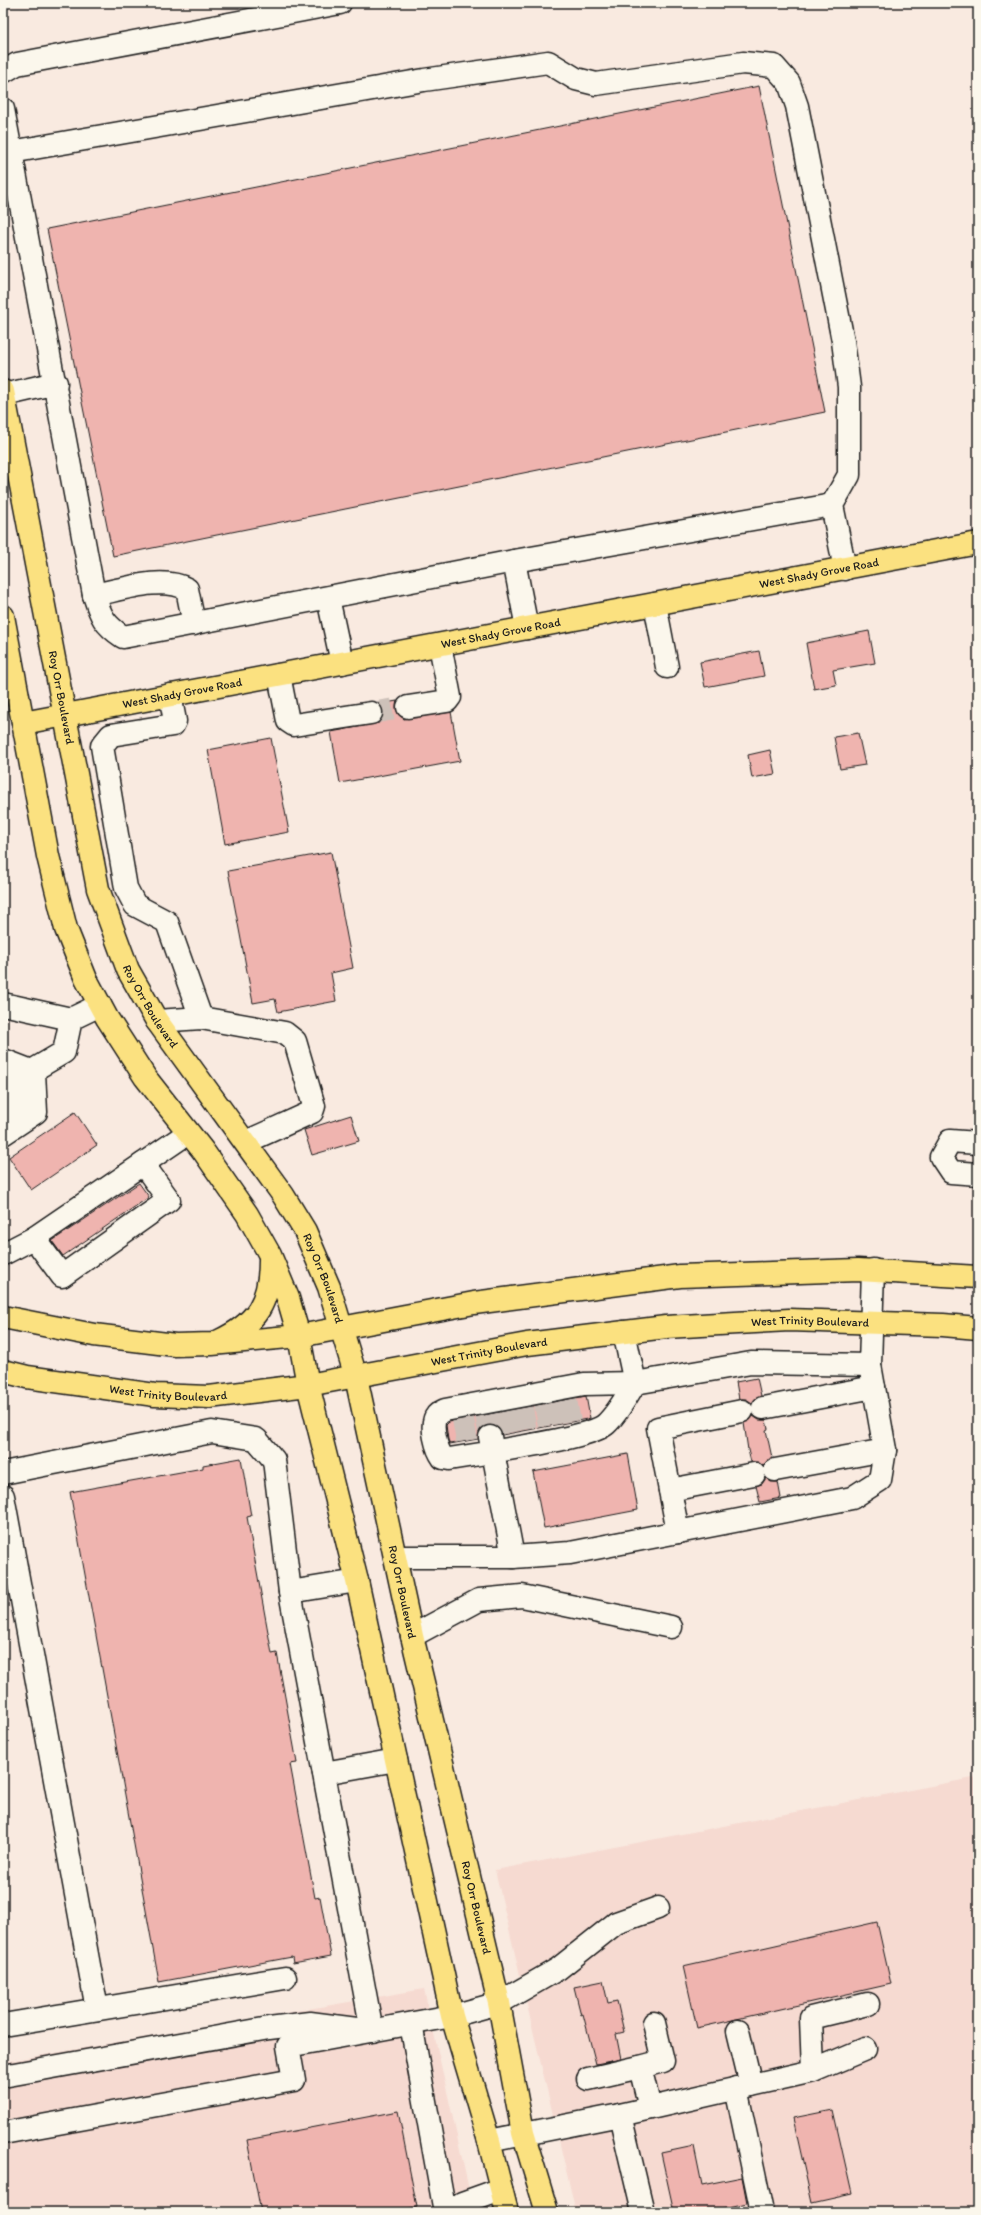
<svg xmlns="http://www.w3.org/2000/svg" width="981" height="2215" viewBox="0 0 981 2215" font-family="Itim,sans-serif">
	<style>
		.built { fill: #f6dad1 }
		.building { fill: #efb4af; stroke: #1c1c1c }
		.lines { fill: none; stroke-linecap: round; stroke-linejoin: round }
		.minor-tunnel { stroke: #cdc1b9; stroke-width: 22; stroke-dasharray: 22 11; stroke-linecap: butt }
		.minor-casing { stroke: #1c1c1c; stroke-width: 25 }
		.major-casing { stroke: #1c1c1c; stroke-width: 25 }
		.minor { stroke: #fbf7ec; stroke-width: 22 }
		.major { stroke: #fbe180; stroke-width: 22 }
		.labels { text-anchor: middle; stroke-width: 4; stroke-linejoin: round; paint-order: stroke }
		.street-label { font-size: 12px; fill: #1c1c1c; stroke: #fbf7ec }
	</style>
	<rect width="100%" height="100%" fill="#f9eae0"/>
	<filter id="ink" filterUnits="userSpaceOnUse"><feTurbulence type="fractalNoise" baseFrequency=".025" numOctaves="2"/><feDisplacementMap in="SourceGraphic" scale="8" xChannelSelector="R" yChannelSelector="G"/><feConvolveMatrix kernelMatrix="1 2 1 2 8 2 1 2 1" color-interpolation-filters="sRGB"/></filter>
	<g filter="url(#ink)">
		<!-- built -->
		<g class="built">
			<polygon points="978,1777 978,2212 576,2212 495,1870"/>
			<polygon points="424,1989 474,2212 3,2212 3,2062"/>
		</g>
		<!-- building -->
		<g class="building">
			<polygon points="759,86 825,412 113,556 47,229"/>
			<polygon points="869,631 875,663 833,670 836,685 814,689 806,643"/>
			<polygon points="759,651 764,676 705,687 700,662"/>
			<polygon points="397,701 396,709 399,715 404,719 451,712 460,761 340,783 331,732 379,723 382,718 383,711 380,704"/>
			<polygon points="858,733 865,765 840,769 834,737"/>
			<polygon points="271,738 289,832 225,844 208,750"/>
			<polygon points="770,750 775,774 752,778 748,755"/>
			<polygon points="331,852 353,968 331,973 336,1001 278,1012 275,999 253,1003 228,871"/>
			<polygon points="75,1112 97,1145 31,1190 9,1157"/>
			<polygon points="351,1115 359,1141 312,1155 304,1130"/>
			<polygon points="139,1183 149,1197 63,1256 52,1241"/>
			<polygon points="757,1378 761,1396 752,1403 746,1399 739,1399 736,1382"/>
			<polygon points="586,1396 590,1418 587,1419 502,1435 499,1428 488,1425 481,1428 478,1439 450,1444 448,1440 446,1425 449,1422"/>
			<polygon points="753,1416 759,1420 766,1420 768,1429 766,1430 772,1458 763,1466 758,1462 751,1462 748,1450 744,1423"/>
			<polygon points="628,1454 638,1510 544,1528 533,1472"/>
			<polygon points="241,1458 251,1516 247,1517 272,1654 277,1653 297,1763 290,1764 315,1898 320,1897 331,1956 293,1963 292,1957 159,1982 70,1492 203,1468 203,1465"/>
			<polygon points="766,1478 771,1482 778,1482 781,1498 760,1502 756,1486 762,1484"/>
			<polygon points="877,1922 891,1984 697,2028 683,1966"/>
			<polygon points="603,1981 608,2003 617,2001 624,2032 616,2034 621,2059 596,2064 583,2014 581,2015 574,1987"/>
			<polygon points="833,2110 852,2194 812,2203 793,2118"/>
			<polygon points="398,2111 417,2207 391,2212 261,2212 247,2140"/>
			<polygon points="694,2146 702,2185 742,2177 747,2203 706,2212 674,2212 661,2153"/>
		</g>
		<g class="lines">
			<!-- minor-tunnel -->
			<g class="minor-tunnel">
				<polyline points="371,713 408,707"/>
				<polyline points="3,1102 4,1102"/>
				<polyline points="566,1400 570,1422"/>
				<polyline points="545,1404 549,1426"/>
				<polyline points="522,1408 526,1430"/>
				<polyline points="502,1412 507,1434"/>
				<polyline points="486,1415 490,1437"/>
				<polyline points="463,1419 467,1441"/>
			</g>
			<!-- minor casing -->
			<g class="minor-casing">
				<g id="minor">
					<polyline points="3,72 17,64 340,3"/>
					<path d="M3 109 94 595C101 617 104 624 123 637L514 561 832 505"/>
					<polyline points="11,152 424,80 548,62 576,79 596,84 743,63 774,66 789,83 797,106 843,341 849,387 849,475 832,505 845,569"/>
					<polyline points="4,395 56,383"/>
					<polyline points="514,561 527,628"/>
					<path d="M94 595C120 590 163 575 187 589L194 624"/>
					<polyline points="328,598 342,663"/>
					<polyline points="655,604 667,667"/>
					<polyline points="279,675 288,721 294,725 371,713"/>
					<polyline points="170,695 175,721 173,725 111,735 102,746 126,888 135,905 167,922 201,1018"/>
					<polyline points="408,707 447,701 450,697 440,645"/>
					<polyline points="3,1004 71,1019 100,1005"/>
					<polyline points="157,1021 201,1018 285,1033 295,1041 314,1106 312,1112 246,1142"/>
					<polyline points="3,1060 34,1072"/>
					<polyline points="3,1088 64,1052 71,1019"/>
					<polyline points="11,1113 34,1072"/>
					<polyline points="3,1134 36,1112 34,1072"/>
					<polyline points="978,1143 950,1141 941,1157 951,1172 978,1174"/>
					<polyline points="34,1238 62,1276 169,1200 143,1164"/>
					<polyline points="3,1254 34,1238 188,1133"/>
					<polyline points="624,1332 635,1383 751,1363 870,1365 873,1270"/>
					<polyline points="763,1408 874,1387"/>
					<path d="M490 1437 493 1452 449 1459 443 1458C437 1450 429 1424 437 1415 438 1413 443 1411 445 1410L584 1384 635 1383"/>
					<polyline points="775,1470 885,1450"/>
					<polyline points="3,1473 212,1432 256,1439 274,1460 290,1592 357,1581"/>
					<polyline points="670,1490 754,1474"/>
					<polyline points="3,1496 97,2009"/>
					<polyline points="678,1532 658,1428 742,1411"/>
					<path d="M395 1557H513L493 1452C516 1447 592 1437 606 1424 618 1413 626 1397 635 1383"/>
					<polyline points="513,1557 570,1553 852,1498 880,1480 885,1450 870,1365"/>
					<polyline points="412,1636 479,1600 522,1596 671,1627"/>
					<polyline points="324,1773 396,1760"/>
					<polyline points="411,2024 445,2212"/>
					<polyline points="3,2025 285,1978"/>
					<polyline points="738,2031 751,2085"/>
					<polyline points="640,2067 663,2061 654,2023"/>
					<polyline points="813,2071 811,2018 868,2004"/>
					<polyline points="3,2076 269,2028 310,2023 372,2031 290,1592"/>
					<polyline points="588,2079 640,2067 650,2108"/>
					<polyline points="736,2088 762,2212"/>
					<polyline points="620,2115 643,2212"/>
					<polyline points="3,2133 294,2080 288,2046 452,2016 499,2003 558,1969 616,1923 658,1908"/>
					<polyline points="489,2141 620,2115 813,2071 865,2049"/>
					<polyline points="451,2212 462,2203 501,2189"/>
				</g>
			</g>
			<!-- major casing -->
			<g class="major-casing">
				<g id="major">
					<path id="s1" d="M3 391 98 889 128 970 157 1021 283 1195 305 1231 329 1287 356 1377 412 1636 499 2003 523 2133 547 2212"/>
					<polyline points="3,616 48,856 66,929 86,979 107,1018 145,1077 204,1152 247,1214 270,1255 288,1298 299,1336 308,1385 357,1581 452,2016 489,2141 507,2212"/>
					<path id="s2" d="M23 723 978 543"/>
					<polyline points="3,1317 94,1335 175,1345 212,1344 299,1336 474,1303 680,1276 858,1270 978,1277"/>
					<path d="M219 1341C257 1323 270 1302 270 1260"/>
					<path id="s3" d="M3 1371 27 1377 155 1395 209 1397 308 1385 527 1344 666 1327 789 1320 943 1325 978 1328"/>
				</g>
			</g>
			<!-- minor -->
			<use href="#minor" class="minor"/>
			<!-- major -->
			<use href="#major" class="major"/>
		</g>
	</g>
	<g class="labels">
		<!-- street labels -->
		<g class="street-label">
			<text dy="4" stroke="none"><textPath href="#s2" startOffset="810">West Shady Grove Road</textPath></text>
			<text dy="4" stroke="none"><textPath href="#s2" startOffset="486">West Shady Grove Road</textPath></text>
			<text dy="4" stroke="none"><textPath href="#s2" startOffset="162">West Shady Grove Road</textPath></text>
			<text dy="4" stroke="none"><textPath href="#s1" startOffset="312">Roy Orr Boulevard</textPath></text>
			<text dy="4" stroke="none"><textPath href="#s1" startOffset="636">Roy Orr Boulevard</textPath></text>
			<text dy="4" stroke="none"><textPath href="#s1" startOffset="960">Roy Orr Boulevard</textPath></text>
			<text dy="4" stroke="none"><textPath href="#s3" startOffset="815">West Trinity Boulevard</textPath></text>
			<text dy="4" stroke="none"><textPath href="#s3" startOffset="492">West Trinity Boulevard</textPath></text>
			<text dy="4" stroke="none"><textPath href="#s3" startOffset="167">West Trinity Boulevard</textPath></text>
			<text dy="4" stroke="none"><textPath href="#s1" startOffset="1284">Roy Orr Boulevard</textPath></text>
			<text dy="4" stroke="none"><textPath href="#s1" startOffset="1608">Roy Orr Boulevard</textPath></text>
		</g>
	</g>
	<!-- margin -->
	<rect width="981" height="2215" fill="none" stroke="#fbf7ec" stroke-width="16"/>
	<rect x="8" y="8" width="965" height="2199" fill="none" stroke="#1c1c1c" stroke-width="1.5" filter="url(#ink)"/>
</svg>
